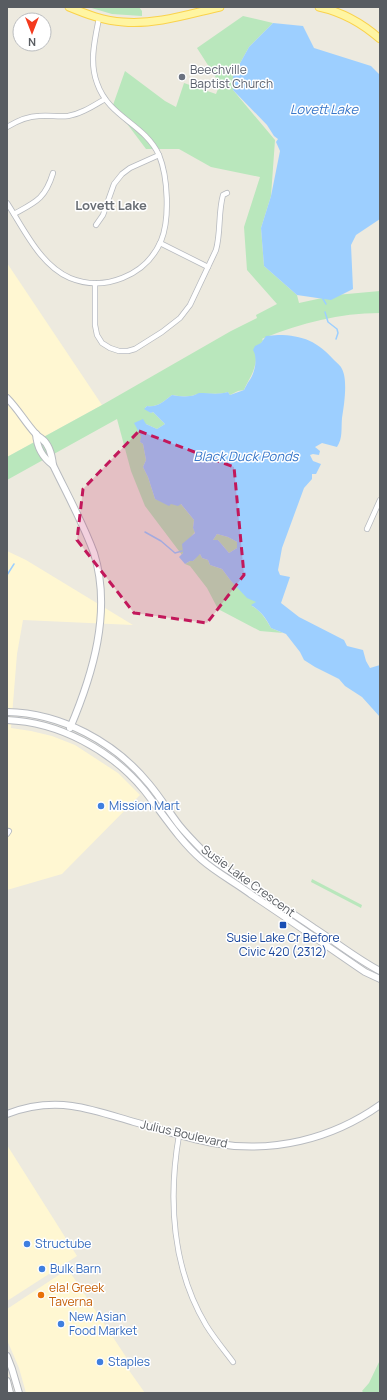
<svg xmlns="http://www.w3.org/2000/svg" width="387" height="1400" viewBox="0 0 387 1400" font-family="Manrope,sans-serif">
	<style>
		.commercial { fill: #fff7d2 }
		.green { fill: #b9e7bc }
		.water { fill: #9dcfff; fill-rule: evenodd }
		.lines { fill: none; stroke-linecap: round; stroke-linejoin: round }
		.stream { stroke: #9dcfff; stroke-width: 1.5 }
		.minor-casing { stroke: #b7babf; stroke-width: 6 }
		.tertiary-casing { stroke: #b7babf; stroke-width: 8 }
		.primary-casing { stroke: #fad24b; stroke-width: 9 }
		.minor { stroke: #fff; stroke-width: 4.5 }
		.tertiary { stroke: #fff; stroke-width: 6 }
		.primary { stroke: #fff5a2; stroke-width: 7 }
		.marked { fill: #c2185b; fill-opacity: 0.2; stroke: #c2185b; stroke-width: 3; stroke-dasharray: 8 5; stroke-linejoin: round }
		.worship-dot { fill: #6b7280; stroke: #fff; stroke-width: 1.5 }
		.shop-dot { fill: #3f7fe0; stroke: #fff; stroke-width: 1.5 }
		.transit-dot { fill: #1a4fb4; stroke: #fff; stroke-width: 1.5 }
		.food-dot { fill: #e8710a; stroke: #fff; stroke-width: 1.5 }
		.labels { text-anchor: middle; stroke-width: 3; stroke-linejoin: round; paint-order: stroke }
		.worship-label { font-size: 12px; fill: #5b616d; stroke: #fff; text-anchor: start }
		.shop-label { font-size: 12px; fill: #366cbe; stroke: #fff; text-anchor: start }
		.street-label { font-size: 12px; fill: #585c61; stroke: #fff }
		.transit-label { font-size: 12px; fill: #164399; stroke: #fff }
		.food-label { font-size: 12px; fill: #c56008; stroke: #fff; text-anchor: start }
		.water-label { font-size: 13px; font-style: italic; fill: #3877c9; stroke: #fff }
		.neighbourhood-label { font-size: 13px; font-weight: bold; fill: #696e74; stroke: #fff }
	</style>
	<rect width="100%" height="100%" fill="#edeadf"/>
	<!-- commercial -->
	<g class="commercial">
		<polygon points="7,263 102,405 7,457"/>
		<polygon points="7,551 26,560 133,625 23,620 17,654 11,728 31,731 52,736 75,745 118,773 140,795 62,874 7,890"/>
		<polygon points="7,1145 77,1256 7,1301"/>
		<polygon points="68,1269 132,1366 128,1369 145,1393 26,1393 19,1368 7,1340 7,1309"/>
	</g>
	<!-- green -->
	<g class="green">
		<polygon points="88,7 139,7 142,11 142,16 112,14"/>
		<path d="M243 16 273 23 249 47 233 76V90L275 140 271 196 261 228 264 266 297 295 299 303 336 295 380 291V313C339 313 302 323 264 338L262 339 263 340 261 344 256 346C255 351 257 361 255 365 253 375 247 382 244 390L238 391 230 395 228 392C218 395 209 393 199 394 196 394 193 396 190 396 184 397 178 396 172 395 164 401 157 408 147 406L145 408 151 413 153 412 165 424 157 429 146 424 140 442 143 444 146 460 143 467 148 477 155 499 171 504 180 503 194 520 193 528 195 532 190 538 182 555 145 506 131 471 117 419 7 480V457L102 405 231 331 257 318 256 315 277 304 247 270 244 227 260 177 211 167 179 149H146L113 105 125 71 165 101 176 107 184 83 216 94 220 84 197 48Z"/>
		<polygon points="217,534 228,537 237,542 237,548 229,553 218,540 213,540"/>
		<path d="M200 554 202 558 208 560 210 565 222 569 231 581 257 602 252 606C261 611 266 619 271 628L283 633 260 631 218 609 207 588 190 566 185 564 190 561H193L198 555Z"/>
		<polygon points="312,879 362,905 361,908 311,882"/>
		<polygon points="380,1360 380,1393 364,1393 362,1391 369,1383"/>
	</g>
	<!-- water -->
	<g class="water">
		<polygon points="273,23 303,26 314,48 371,66 380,75 380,219 356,235 351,245 353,289 331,300 297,295 264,266 261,228 271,196 280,151 276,142 278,139 274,136 267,125 233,90 233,76 249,47"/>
		<path d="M278 335C303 335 318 342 334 360 337 363 341 366 342 369 348 380 344 406 342 418 341 429 343 438 337 447L322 443 315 447 320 451 319 455 313 454 310 455 313 461 321 464 316 474H312V479L304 488 282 548 278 570 280 575 290 577 281 603 299 617 344 640 347 646 363 650 366 661 370 668 380 665V717L362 697 345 686 339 679 315 667 304 660 300 652 286 634 271 628C266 618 261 611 251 605L256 602 247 598 231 581 222 569 210 565 208 560 202 558 200 554 193 561H190L185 564 179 557 183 553 182 544 195 533 193 528 194 520 181 504 178 506 171 504 169 506 155 499 148 477 143 467 146 460 143 444 140 442 141 436 134 423 143 419 146 424 157 429 165 424 153 412 151 413 144 409 147 406C157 408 164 401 172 395 177 396 184 397 190 396 193 396 196 394 199 393 209 393 218 395 228 392L230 395 244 390C246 386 247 384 249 381 255 373 258 358 253 350L255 346 261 343 266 336ZM217 534 228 537 237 542V548L229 553 218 540H213Z"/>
	</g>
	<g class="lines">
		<!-- stream -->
		<g class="stream">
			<polyline points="323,299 326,304"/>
			<polyline points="325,312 328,322 337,329 338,333 336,339"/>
			<polyline points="145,532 161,541 175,553 182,551"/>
			<polyline points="7,575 14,564"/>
		</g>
		<!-- minor casing -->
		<g class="minor-casing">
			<g id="minor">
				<path d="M7 127C17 121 28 116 39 116 49 115 58 117 68 116 81 114 93 106 105 99"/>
				<path d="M7 203C24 229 40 265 70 278 104 292 146 276 161 241 170 219 168 177 159 155 144 123 109 118 97 83 89 62 95 39 99 18"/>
				<path d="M14 214C36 202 45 199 53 173"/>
				<polyline points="96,225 103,215 114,184 122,174 130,168 159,155"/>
				<polyline points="160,243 208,267"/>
				<path d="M95 283V325L97 335 102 343 110 348 119 351H128L135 349 162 332 180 318 190 305 216 250C221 232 218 213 223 195L227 193"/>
				<polyline points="367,529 380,500"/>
				<polyline points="7,834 9,831"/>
				<path d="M179 1135C168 1199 172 1268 206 1325 214 1338 224 1350 233 1362"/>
			</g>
		</g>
		<!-- tertiary casing -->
		<g class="tertiary-casing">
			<g id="tertiary">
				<path d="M7 398C18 409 25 422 35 433 37 436 40 437 42 439 50 445 52 456 53 465 67 494 83 523 94 553 112 611 93 674 70 728"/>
				<path d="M36 434C37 448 42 457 53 465"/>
				<path d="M7 712C61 713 115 742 149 784 160 797 169 812 179 825 187 835 197 845 206 854 215 862 226 869 236 875 261 894 288 910 314 928 336 942 357 959 380 971"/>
				<path d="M7 720C59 722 111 750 144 790 163 814 179 840 202 860 217 873 236 883 252 895 290 920 327 946 365 972L380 979"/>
				<path d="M7 1114C28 1106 50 1103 72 1106 93 1109 113 1116 134 1122 160 1129 186 1138 213 1143 272 1154 332 1139 380 1105"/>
				<polyline points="7,1356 12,1369 19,1393"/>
				<polyline points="7,1381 10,1393"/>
			</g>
		</g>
		<!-- primary casing -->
		<g class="primary-casing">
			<g id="primary">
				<path d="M69 7C86 14 104 21 123 22 155 25 189 14 220 7"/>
				<path d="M319 7C342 12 362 23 380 39"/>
			</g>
		</g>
		<!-- minor -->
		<use href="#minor" class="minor"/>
		<!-- tertiary -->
		<use href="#tertiary" class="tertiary"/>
		<!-- primary -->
		<use href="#primary" class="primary"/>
	</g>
	<!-- marked area -->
	<path class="marked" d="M139 431 234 467 244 575 207 623 134 613 77 540 83 489Z"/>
	<!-- markers -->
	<circle class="worship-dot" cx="182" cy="77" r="4"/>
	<g class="shop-dot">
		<circle cx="101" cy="806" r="4"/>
		<circle cx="27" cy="1244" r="4"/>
		<circle cx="42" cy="1269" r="4"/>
		<circle cx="61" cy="1324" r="4"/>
		<circle cx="100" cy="1362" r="4"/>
	</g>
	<rect class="transit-dot" x="279" y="921" width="8" height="8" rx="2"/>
	<circle class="food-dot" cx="41" cy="1295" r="4"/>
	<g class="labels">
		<!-- worship labels -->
		<g class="worship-label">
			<text x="190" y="74">Beechville<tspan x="190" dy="14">Baptist Church</tspan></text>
		</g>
		<!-- shop labels -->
		<g class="shop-label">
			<text x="109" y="810">Mission Mart</text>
			<text x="35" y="1248">Structube</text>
			<text x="50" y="1273">Bulk Barn</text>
			<text x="69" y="1321">New Asian<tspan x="69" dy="14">Food Market</tspan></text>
			<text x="108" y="1366">Staples</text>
		</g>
		<!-- street labels -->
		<g class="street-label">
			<text transform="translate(248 881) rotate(36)" y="4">Susie Lake Crescent</text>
			<text transform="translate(184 1134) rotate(13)" y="4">Julius Boulevard</text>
		</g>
		<!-- transit labels -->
		<g class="transit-label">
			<text x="283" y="942">Susie Lake Cr Before<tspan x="283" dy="14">Civic 420 (2312)</tspan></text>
		</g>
		<!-- food labels -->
		<g class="food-label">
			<text x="49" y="1292">ela! Greek<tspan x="49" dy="14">Taverna</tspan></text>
		</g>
		<!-- water labels -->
		<g class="water-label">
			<text x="324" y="114">Lovett Lake</text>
			<text x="246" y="461">Black Duck Ponds</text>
		</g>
		<!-- neighbourhood labels -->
		<g class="neighbourhood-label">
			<text x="111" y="210">Lovett Lake</text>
		</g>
	</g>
	<!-- border -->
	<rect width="387" height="1400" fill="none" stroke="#585c61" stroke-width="16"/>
	<!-- north arrow -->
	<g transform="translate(32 32) rotate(180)"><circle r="19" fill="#ffffff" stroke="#bcbec0"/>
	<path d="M0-3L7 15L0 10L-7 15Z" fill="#f43a1e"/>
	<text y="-6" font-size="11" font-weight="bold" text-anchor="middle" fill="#585c61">N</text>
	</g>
</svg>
